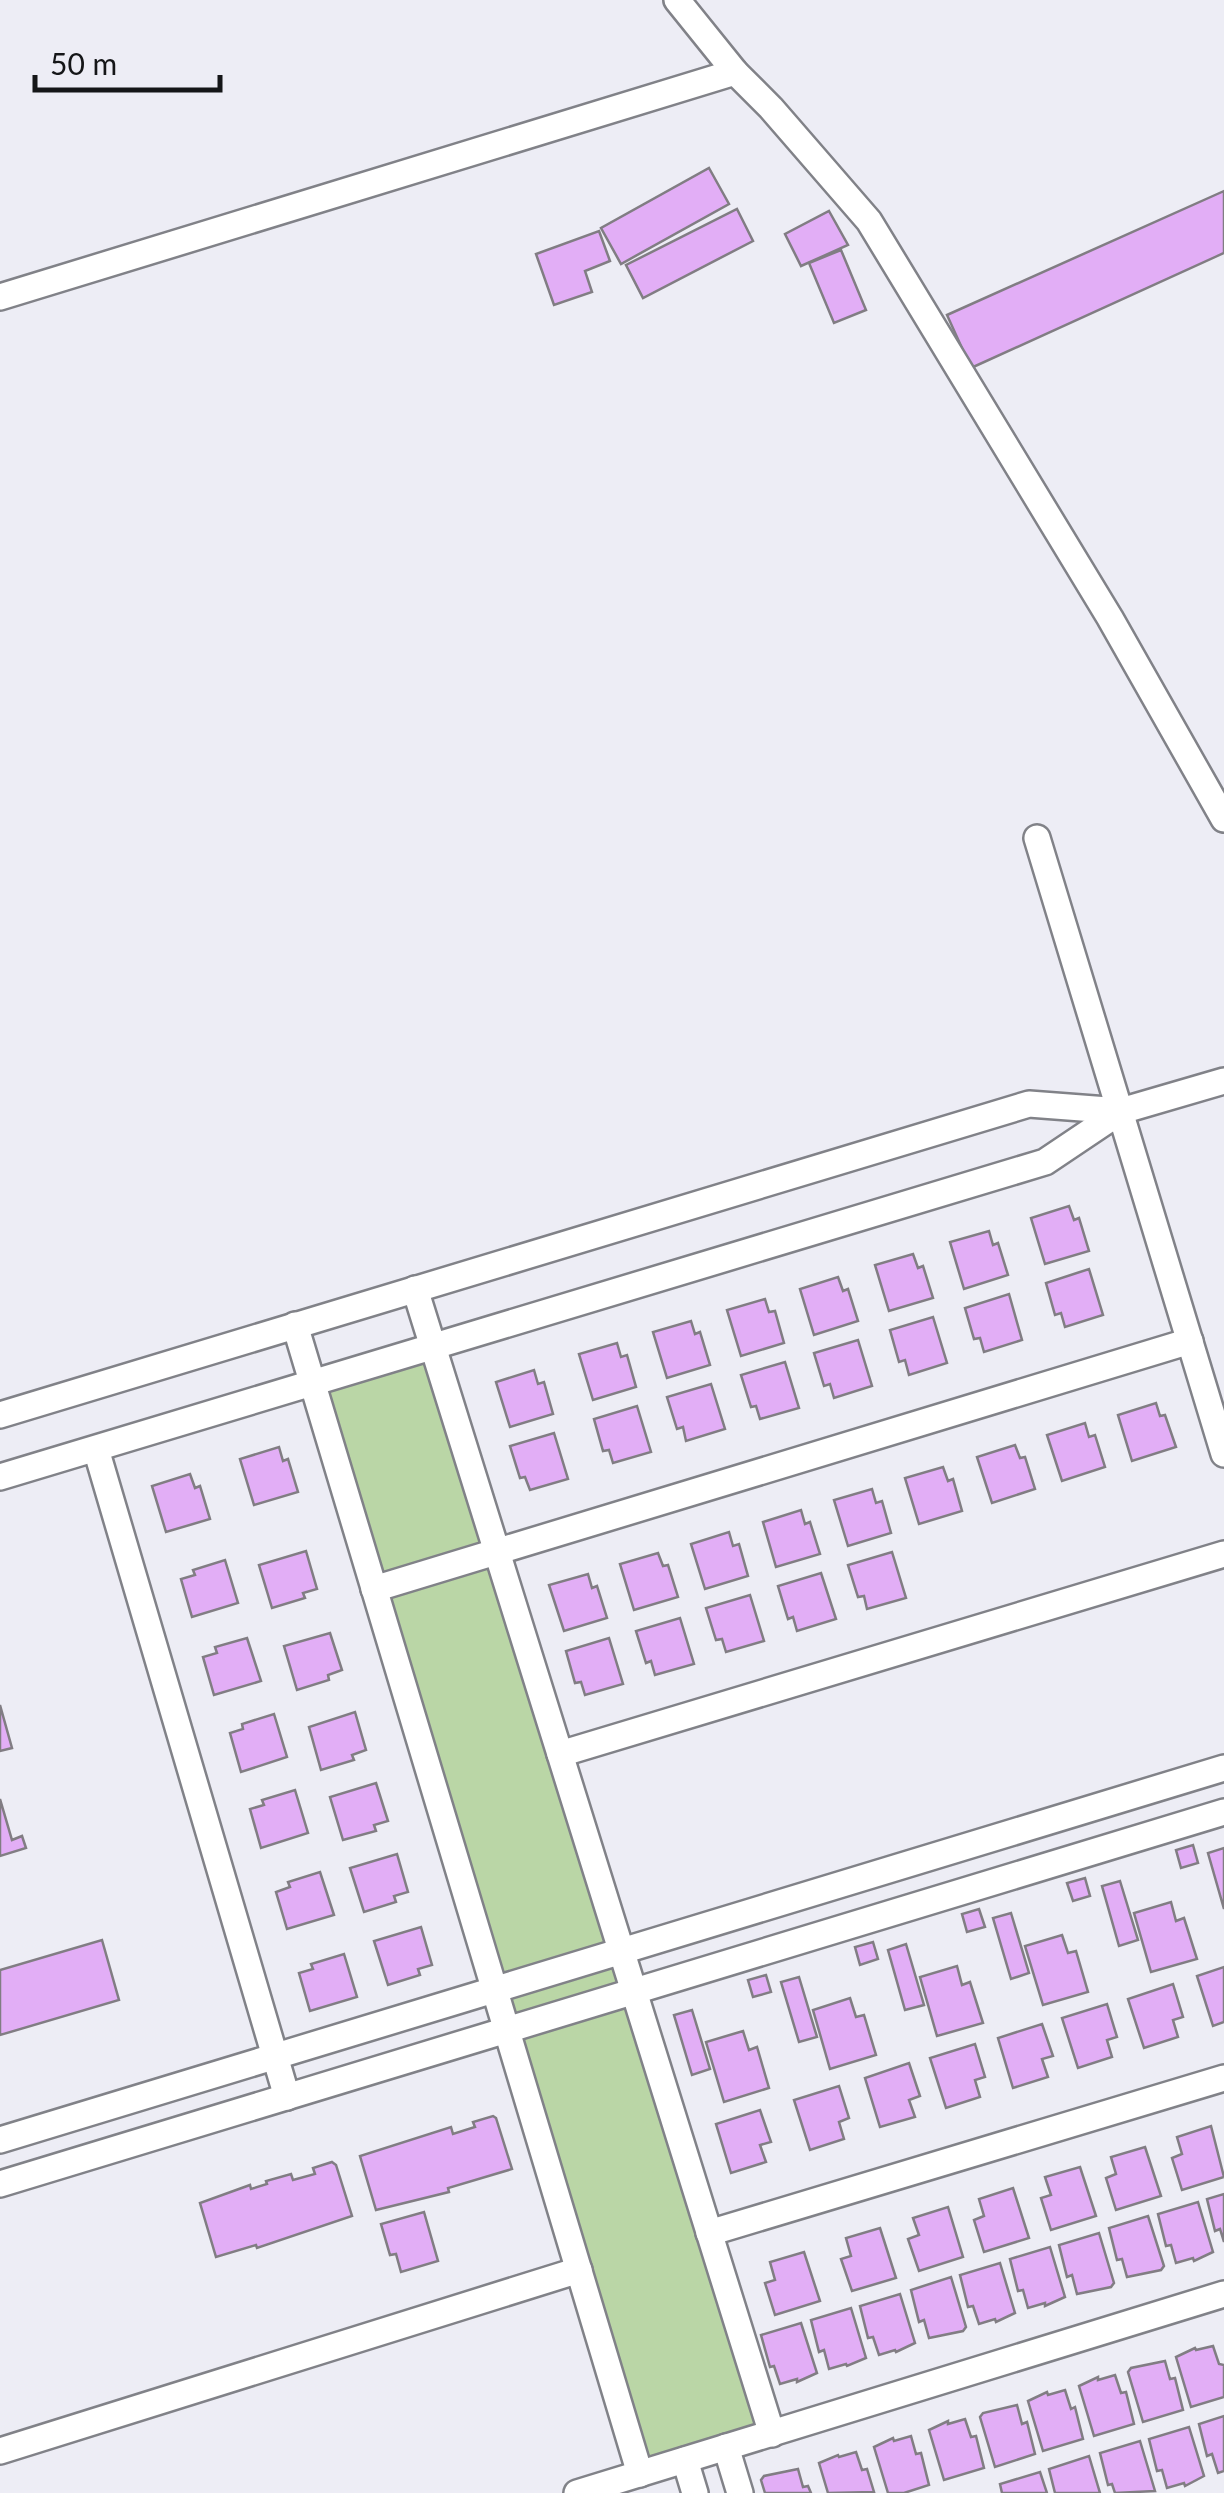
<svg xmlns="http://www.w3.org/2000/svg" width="1224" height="2493" viewBox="0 0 1224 2493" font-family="Lato,sans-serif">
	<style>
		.green { fill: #bad6a6 }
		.building { fill: #e2aef6; stroke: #817d83; stroke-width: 2.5 }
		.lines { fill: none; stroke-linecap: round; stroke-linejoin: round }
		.minor-casing { stroke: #818288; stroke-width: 30 }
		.minor { stroke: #fff; stroke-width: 25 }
	</style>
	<rect width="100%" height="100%" fill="#ededf5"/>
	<!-- green -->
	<polygon class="green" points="432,1345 772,2434 640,2474 312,1381"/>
	<!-- building -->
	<g class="building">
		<polygon points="709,168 729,204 621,264 601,228"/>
		<polygon points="1224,191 1224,253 971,368 947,315"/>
		<polygon points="737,209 753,241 643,298 626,265"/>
		<polygon points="829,211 848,245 801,266 785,234"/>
		<polygon points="599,231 610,261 585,271 592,292 554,305 536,254"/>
		<polygon points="841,250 866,310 834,323 809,263"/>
		<polygon points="1069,1206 1074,1220 1079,1218 1089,1251 1045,1264 1031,1218"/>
		<polygon points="989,1231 993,1245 998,1243 1008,1275 964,1289 950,1242"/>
		<polygon points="913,1254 918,1268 923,1266 933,1298 889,1311 875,1265"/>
		<polygon points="1089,1269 1103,1315 1065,1327 1061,1313 1055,1315 1046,1283"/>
		<polygon points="838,1277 843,1291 848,1289 858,1321 814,1335 800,1289"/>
		<polygon points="1009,1294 1022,1340 984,1352 980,1338 974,1339 965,1308"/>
		<polygon points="765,1299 769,1312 775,1311 784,1343 741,1356 727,1310"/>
		<polygon points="933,1317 947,1363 909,1375 905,1360 899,1362 890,1330"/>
		<polygon points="691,1321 695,1334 700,1332 710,1365 667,1378 653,1332"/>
		<polygon points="858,1340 872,1386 834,1398 830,1384 824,1386 814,1353"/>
		<polygon points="617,1343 621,1357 627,1355 636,1387 593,1400 579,1354"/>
		<polygon points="785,1362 799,1408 760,1419 756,1406 751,1407 741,1375"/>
		<polygon points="534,1370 538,1384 544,1382 553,1414 510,1427 496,1382"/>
		<polygon points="711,1384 725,1429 686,1441 683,1427 677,1429 667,1397"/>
		<polygon points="1156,1403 1160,1416 1165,1415 1176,1447 1132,1461 1118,1415"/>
		<polygon points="637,1406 651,1452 613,1463 609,1450 603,1451 594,1419"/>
		<polygon points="1085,1423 1089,1437 1095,1435 1105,1467 1062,1481 1047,1435"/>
		<polygon points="554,1433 568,1479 530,1490 525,1477 520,1478 510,1446"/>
		<polygon points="1015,1445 1020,1458 1025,1457 1035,1489 992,1503 977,1457"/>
		<polygon points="279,1447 283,1461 288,1459 298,1492 254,1505 240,1459"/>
		<polygon points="943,1467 948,1481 953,1479 962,1511 919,1524 905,1478"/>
		<polygon points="190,1474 195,1488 200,1486 210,1519 166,1532 152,1486"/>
		<polygon points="872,1489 876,1503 882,1501 891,1533 848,1546 834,1500"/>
		<polygon points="801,1510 805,1524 810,1522 820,1554 776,1567 763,1522"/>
		<polygon points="729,1532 733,1546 739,1544 748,1576 705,1589 691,1544"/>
		<polygon points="306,1551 317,1589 303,1593 305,1598 272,1608 259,1565"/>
		<polygon points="892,1552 906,1598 867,1609 864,1596 858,1597 848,1565"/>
		<polygon points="658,1553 663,1566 668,1565 678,1597 634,1610 620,1564"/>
		<polygon points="225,1560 238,1603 192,1617 181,1579 195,1575 193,1570"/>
		<polygon points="821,1573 836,1619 797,1631 793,1617 788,1619 778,1586"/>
		<polygon points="588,1574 592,1588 597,1586 607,1618 564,1631 549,1585"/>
		<polygon points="750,1595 764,1641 726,1652 722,1639 716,1640 706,1608"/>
		<polygon points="680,1618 694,1664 655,1675 651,1661 646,1663 636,1631"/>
		<polygon points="330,1633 342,1670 328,1675 329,1680 297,1690 284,1646"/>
		<polygon points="247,1638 261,1681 214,1695 203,1657 217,1653 215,1647"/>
		<polygon points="609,1638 623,1684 585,1695 581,1682 575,1683 566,1651"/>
		<polygon points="0,1705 12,1748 0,1751"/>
		<polygon points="355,1712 366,1750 352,1755 354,1760 321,1770 309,1727"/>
		<polygon points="274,1714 287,1757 241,1772 230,1733 243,1729 242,1724"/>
		<polygon points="376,1783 388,1821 374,1825 376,1831 343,1840 330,1797"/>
		<polygon points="295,1790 308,1833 261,1848 250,1809 264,1805 262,1800"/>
		<polygon points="0,1799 12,1840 22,1836 26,1848 0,1856"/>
		<polygon points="1193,1845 1198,1863 1181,1868 1176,1850"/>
		<polygon points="1224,1848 1224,1909 1208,1853"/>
		<polygon points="397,1854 408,1892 394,1896 396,1902 364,1912 350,1868"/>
		<polygon points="320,1872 334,1915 287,1929 276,1892 290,1887 288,1882"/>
		<polygon points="1085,1878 1090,1896 1073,1901 1067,1883"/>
		<polygon points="1120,1881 1138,1940 1119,1946 1102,1886"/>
		<polygon points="1171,1902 1176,1921 1184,1918 1197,1959 1151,1972 1134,1913"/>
		<polygon points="979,1909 985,1927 967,1932 962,1914"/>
		<polygon points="1011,1913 1029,1973 1011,1979 993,1918"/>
		<polygon points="421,1927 432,1965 418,1969 420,1975 388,1985 374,1941"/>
		<polygon points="1062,1935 1068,1953 1076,1951 1088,1992 1043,2005 1025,1946"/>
		<polygon points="102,1940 119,2000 0,2035 0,1970"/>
		<polygon points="873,1942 878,1959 860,1965 855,1947"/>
		<polygon points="906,1944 924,2005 905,2010 888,1950"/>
		<polygon points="344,1954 357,1997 310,2011 299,1973 313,1969 311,1964"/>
		<polygon points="957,1966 962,1985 970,1982 983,2023 937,2036 920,1977"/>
		<polygon points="1224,1967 1224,2022 1213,2026 1197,1976"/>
		<polygon points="766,1975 771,1992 753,1997 748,1980"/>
		<polygon points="799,1977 817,2037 799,2042 781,1982"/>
		<polygon points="1173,1984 1183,2017 1173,2020 1178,2037 1144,2048 1128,1999"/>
		<polygon points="850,1998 856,2017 864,2015 876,2055 830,2069 813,2010"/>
		<polygon points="1107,2004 1117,2037 1107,2040 1112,2057 1078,2068 1062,2018"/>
		<polygon points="692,2010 710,2069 692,2075 674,2015"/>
		<polygon points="1042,2024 1053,2056 1042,2059 1048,2077 1013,2088 998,2038"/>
		<polygon points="743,2031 749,2050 757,2047 769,2088 724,2102 706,2042"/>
		<polygon points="975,2044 985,2077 975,2080 980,2097 946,2108 930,2058"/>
		<polygon points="909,2063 920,2096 909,2100 915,2117 880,2127 865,2078"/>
		<polygon points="839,2086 849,2118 839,2122 844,2139 810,2150 794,2100"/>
		<polygon points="760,2110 771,2142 760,2145 766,2162 731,2173 716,2124"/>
		<polygon points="493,2116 496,2118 512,2169 448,2188 449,2192 376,2210 360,2156 451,2127 453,2134 475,2127 473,2122"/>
		<polygon points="1211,2126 1224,2177 1182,2190 1172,2158 1182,2154 1177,2137"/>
		<polygon points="1145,2147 1161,2196 1116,2210 1106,2178 1116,2174 1111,2157"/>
		<polygon points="332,2162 336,2165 352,2216 257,2248 256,2245 216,2257 200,2203 250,2185 251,2189 267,2184 266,2181 291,2174 293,2180 315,2174 313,2168"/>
		<polygon points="1080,2167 1096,2216 1051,2230 1041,2198 1051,2195 1045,2177"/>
		<polygon points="1013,2188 1029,2238 984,2252 974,2220 984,2216 979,2199"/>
		<polygon points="1224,2194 1224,2242 1220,2229 1215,2231 1207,2199"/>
		<polygon points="1198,2202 1213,2252 1194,2261 1193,2258 1176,2263 1171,2245 1166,2246 1158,2214"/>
		<polygon points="948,2207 963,2257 919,2271 908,2239 919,2235 913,2218"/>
		<polygon points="424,2212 438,2261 401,2272 396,2254 390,2255 381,2224"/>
		<polygon points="1148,2216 1164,2266 1161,2270 1127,2277 1122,2259 1117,2260 1109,2228"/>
		<polygon points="880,2228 896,2278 852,2291 841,2259 851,2256 846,2238"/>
		<polygon points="1099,2233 1114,2283 1111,2287 1077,2294 1072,2275 1067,2277 1059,2245"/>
		<polygon points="1050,2247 1065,2297 1045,2306 1045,2303 1028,2308 1023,2290 1018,2291 1010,2259"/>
		<polygon points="804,2252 820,2301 775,2315 765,2283 775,2280 770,2262"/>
		<polygon points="1000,2263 1015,2313 996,2322 995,2319 979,2324 973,2306 968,2307 960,2275"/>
		<polygon points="951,2277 966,2327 963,2331 929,2338 924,2320 919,2322 911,2290"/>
		<polygon points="900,2294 915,2343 896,2352 895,2350 879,2355 873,2337 868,2338 860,2306"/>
		<polygon points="851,2308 866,2358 847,2366 846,2364 829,2369 824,2350 819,2352 811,2320"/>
		<polygon points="801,2323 817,2373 797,2382 797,2379 780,2384 774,2366 770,2367 761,2335"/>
		<polygon points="1213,2346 1219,2364 1224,2365 1224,2397 1191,2407 1176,2357 1195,2348 1196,2350"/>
		<polygon points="1165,2361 1170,2379 1175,2378 1183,2410 1143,2422 1128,2372 1131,2368"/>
		<polygon points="1115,2375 1121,2393 1126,2392 1134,2424 1094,2436 1079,2386 1098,2377 1098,2380"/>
		<polygon points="1065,2390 1071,2409 1075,2407 1083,2439 1043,2451 1028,2401 1047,2392 1048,2395"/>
		<polygon points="1017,2405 1022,2424 1027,2422 1035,2454 995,2467 980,2417 983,2413"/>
		<polygon points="1224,2416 1224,2471 1218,2473 1212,2454 1207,2456 1199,2424"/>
		<polygon points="965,2419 971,2437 976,2436 984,2468 944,2480 929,2430 948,2421 948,2424"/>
		<polygon points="1189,2427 1204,2476 1185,2486 1184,2483 1167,2488 1162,2470 1157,2471 1149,2439"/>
		<polygon points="911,2436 916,2454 921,2453 929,2485 904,2493 888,2493 874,2447 893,2438 894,2441"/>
		<polygon points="1140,2441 1155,2491 1115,2493 1112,2484 1108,2485 1100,2453"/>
		<polygon points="856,2452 862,2470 867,2469 874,2492 828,2493 819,2463 838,2455 839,2457"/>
		<polygon points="1089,2456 1100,2493 1055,2493 1049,2469"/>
		<polygon points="798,2469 803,2487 808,2486 811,2493 765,2493 761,2480 764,2476"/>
		<polygon points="1040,2472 1047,2493 1002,2493 1000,2484"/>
	</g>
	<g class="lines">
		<!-- minor casing -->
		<g class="minor-casing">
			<g id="minor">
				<polyline points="677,0 735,72 771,108 869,221 1110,618 1224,819"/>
				<polyline points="0,297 735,72"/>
				<polyline points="1037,838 1224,1454"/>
				<polyline points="415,1289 772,2434"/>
				<polyline points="295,1325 640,2474"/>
				<polyline points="0,1415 1029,1104 1121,1111"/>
				<polyline points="96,1449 287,2097"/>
				<polyline points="0,1477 1045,1162 1121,1111 1224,1081"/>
				<polyline points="374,1589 1190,1341"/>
				<polyline points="560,1754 1224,1554"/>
				<polyline points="0,2140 1224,1768"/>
				<polyline points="0,2184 1224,1812"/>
				<polyline points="709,2233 1224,2078"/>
				<polyline points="726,2447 740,2493"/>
				<polyline points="0,2451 579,2270"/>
				<polyline points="685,2460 695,2493"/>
				<polyline points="577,2493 1224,2294"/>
			</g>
		</g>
		<!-- minor -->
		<use href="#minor" class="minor"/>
	</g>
	<!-- scale -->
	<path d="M35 75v15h185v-15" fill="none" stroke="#151618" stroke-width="5"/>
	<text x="50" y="75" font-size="30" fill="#151618" stroke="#ededf5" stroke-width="8" paint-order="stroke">50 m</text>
</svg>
